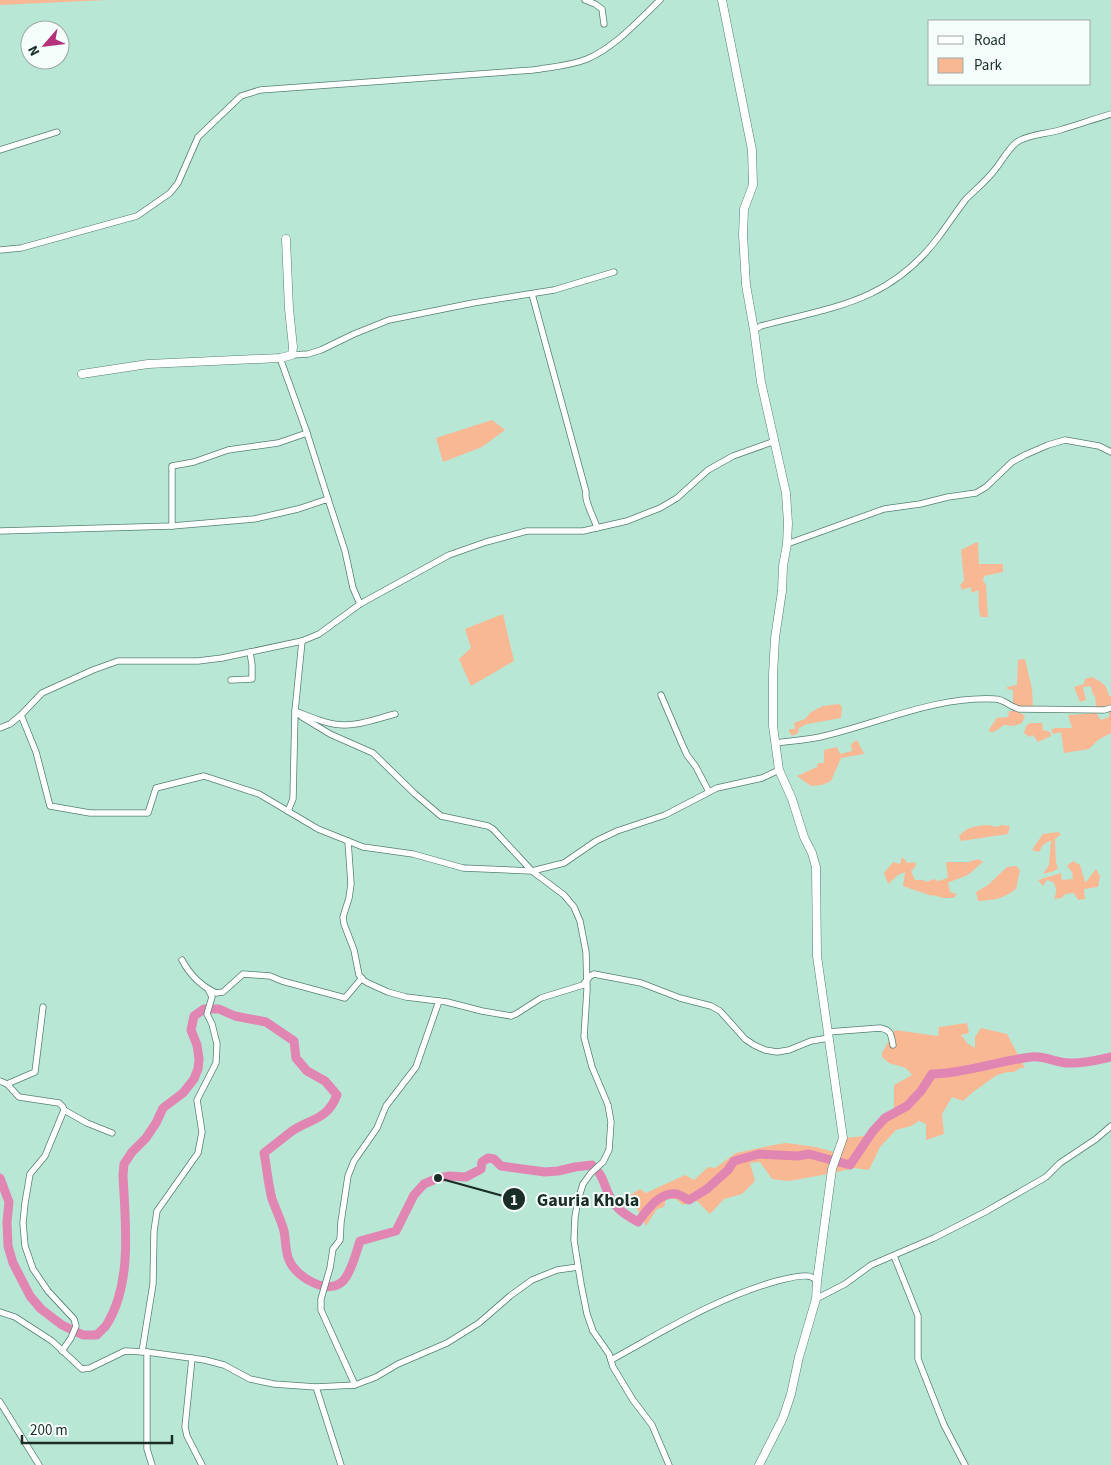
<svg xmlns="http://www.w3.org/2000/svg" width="1111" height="1465" viewBox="0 0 1111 1465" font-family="'Source Sans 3',sans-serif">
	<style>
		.green { fill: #f9b894 }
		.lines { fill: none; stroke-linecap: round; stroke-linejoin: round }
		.river { stroke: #e186b2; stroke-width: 9 }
		.street-casing { stroke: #558071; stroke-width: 7 }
		.secondary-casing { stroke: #558071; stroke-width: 9 }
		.street { stroke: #fff; stroke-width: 5.5 }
		.secondary { stroke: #fff; stroke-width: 8 }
		.leader { fill: none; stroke: #1b2d27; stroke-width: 2 }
		.callout-dot { fill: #1b2d27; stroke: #f5fefb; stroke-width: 2 }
		.mark-label { font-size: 15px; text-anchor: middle; font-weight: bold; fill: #fff }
		.callout-label { font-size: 18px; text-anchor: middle; font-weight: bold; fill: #1b2d27; stroke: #f5fefb; stroke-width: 4; stroke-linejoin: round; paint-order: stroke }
	</style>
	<rect width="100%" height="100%" fill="#b9e7d6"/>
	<!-- green -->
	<g class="green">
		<polygon points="0,0 107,0 0,5"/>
		<polygon points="492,420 505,430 482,447 443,462 436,438"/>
		<path d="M977 542 978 543 979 564H1003V572L984 576 983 582 986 584 988 617H981C977 608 980 599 978 590L972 593 970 587 962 590 960 585 964 581 961 550Z"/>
		<polygon points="503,614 514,661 471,686 459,659 471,648 465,629"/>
		<polygon points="1025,659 1032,689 1033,707 1015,706 1013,702 1013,690 1007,689 1007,687 1017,685 1018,660"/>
		<path d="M1092 677C1102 682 1107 685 1109 696H1111V706L1103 708H1096L1095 696 1093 695 1091 686 1083 687 1086 700 1080 702 1074 687 1084 684 1085 679Z"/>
		<polygon points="839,704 842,707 841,718 807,724 799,728 798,733 792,736 789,731 789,729 795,729 794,723 805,719 811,712 823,706"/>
		<path d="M1009 711H1018L1025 716 1022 723 1014 726 1004 725 997 730 991 733 989 730C991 725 995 723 996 718L1008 717Z"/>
		<polygon points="1109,711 1111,711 1111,733 1098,740 1089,749 1064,753 1061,732 1053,734 1051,730 1055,728 1072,728 1068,715 1096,713 1101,720 1109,717"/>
		<polygon points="1030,723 1042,723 1043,730 1050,732 1051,736 1038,742 1033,735 1029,737 1024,733 1026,726"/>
		<polygon points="857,740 864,754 841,758 831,781 822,785 811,786 797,776 817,767 818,763 824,763 824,750 837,747 840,754 852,751 851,744"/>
		<path d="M988 825 998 827 1001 825 1010 826 1008 834 961 841 959 836C968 826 976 826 988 825Z"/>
		<polygon points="1058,832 1061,834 1055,839 1056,863 1058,868 1054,871 1043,874 1049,865 1051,840 1043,845 1039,852 1032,850 1043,834"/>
		<path d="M902 857 908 863 915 862 916 866 911 871 915 880H923L926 882 934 879 938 881 948 878 946 862H969L978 859 983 862C978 866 974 870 969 874 963 878 955 879 948 883L950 892 957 894 954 898H943L933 895 932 896 903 886 905 872 898 875 888 884 884 873 893 862 900 864Z"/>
		<path d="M1073 861 1080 865 1085 882H1086L1096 869 1100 876 1098 887 1084 889 1085 899 1078 900 1074 893 1065 894 1062 898 1054 899C1057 892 1057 888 1053 882L1047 880 1043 886 1038 880 1061 873 1062 880 1073 879 1072 872 1067 866Z"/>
		<path d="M1016 866 1020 870 1016 889C1003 899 994 900 978 901L976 892 988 885 1007 867Z"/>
		<polygon points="967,1023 969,1033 961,1035 968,1044 975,1048 975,1037 981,1028 1007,1034 1025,1068 1020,1068 1014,1072 1008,1072 997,1075 973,1092 963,1101 952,1097 942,1114 944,1134 926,1140 926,1124 919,1121 911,1126 896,1130 880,1147 869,1170 854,1168 828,1174 789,1181 772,1179 760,1162 750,1163 755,1181 742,1194 724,1199 710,1214 696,1200 683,1205 676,1199 666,1199 664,1207 657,1209 646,1226 630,1195 640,1189 646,1193 685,1175 694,1180 708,1167 715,1168 736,1153 773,1145 786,1143 816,1147 838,1153 843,1138 865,1136 894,1108 894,1085 912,1075 906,1068 889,1063 882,1057 882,1053 895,1030 938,1036 939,1027"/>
	</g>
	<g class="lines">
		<!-- river -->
		<path class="river" d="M0 1178 9 1202 7 1222 8 1246 13 1263 30 1296 41 1309 62 1325 83 1335H97C100 1331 105 1328 107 1324 133 1282 125 1221 123 1175L124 1164 132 1152 146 1138 156 1123 163 1108 183 1093 194 1079 198 1069 199 1059 197 1045 191 1030 194 1016 204 1009H219L235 1016 266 1022 294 1041 296 1058 307 1071 325 1081 337 1095C327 1120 312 1118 292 1131 283 1138 273 1146 264 1153 267 1168 268 1184 272 1199 276 1210 281 1220 284 1231 286 1241 285 1253 290 1262 297 1277 329 1297 344 1280 352 1270 356 1253 360 1241L396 1231 414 1195 424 1184 438 1178 450 1176 466 1177 481 1169 482 1162 488 1158 494 1159 501 1166 545 1172 558 1171 575 1167 592 1165C605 1177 603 1185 611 1199 617 1210 628 1216 638 1222 647 1210 660 1191 677 1194 681 1195 685 1198 689 1200L707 1189 728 1170 734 1161 759 1154 798 1156 809 1154 850 1165 873 1131 885 1118 907 1106 921 1091 932 1074C968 1073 997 1061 1031 1057 1044 1055 1056 1063 1069 1063 1083 1064 1098 1060 1111 1057"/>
		<!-- street casing -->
		<g class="street-casing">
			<g id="street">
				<polyline points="585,0 595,4 602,9 604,24"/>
				<polyline points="0,150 57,132"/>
				<path d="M0 250 21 248 137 216 170 193 178 183 198 137 241 96 260 90 533 70C551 67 570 66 587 59 615 47 638 21 660 0"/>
				<path d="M532 294 586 492C584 501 594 517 597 528"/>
				<path d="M754 330 761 326C833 307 889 302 937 239 947 226 956 212 966 199 975 190 985 182 993 172 1001 163 1007 150 1017 142 1029 134 1047 134 1060 130 1077 125 1094 119 1111 114"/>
				<polyline points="292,355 308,354 321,350 354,334 389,320 473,303 554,290 614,272"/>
				<polyline points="280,358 307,433 328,499"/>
				<polyline points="172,526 172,466 194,462 228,450 278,443 307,433"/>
				<polyline points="0,531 172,526 254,519 298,509 328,499 345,551 353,588 360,604"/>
				<polyline points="787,544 884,509 920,504 948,497 976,493 986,487 1012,462 1025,455 1048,445 1065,440 1099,446 1111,452"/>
				<path d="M302 641 295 711C311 717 328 725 345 725 362 725 379 718 395 714"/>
				<polyline points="231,680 252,679 252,665 250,652"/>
				<polyline points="661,695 682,744 687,755 696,767 709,792"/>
				<polyline points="21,715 36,752 50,806 90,813 148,813 156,788 204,776 259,794 318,829 363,847 413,854 463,868 532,871 564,863 596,841 617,831 665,815 717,788 762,778 779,770"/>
				<polyline points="0,728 10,724 21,715 42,693 93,670 118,661 198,661 222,658 302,641 319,634 360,604 449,555 486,542 527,531 583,531 627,521 660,508 677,498 708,470 733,456 775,441"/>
				<path d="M775 743C790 741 806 740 820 737 878 724 934 696 995 699 1004 699 1010 707 1019 709L1104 710 1111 708"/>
				<polyline points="288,811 293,799 295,711 302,717 330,734 373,753 415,794 441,816 488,826 493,829 532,871 564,895 574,907 580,921 586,952 587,990 584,1037 592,1067 608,1105 611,1122 609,1150 603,1162 591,1173 583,1184 578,1200 575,1217 574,1240 581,1284 587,1314 593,1331 609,1354 613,1367 633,1400 652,1425 669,1465"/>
				<polyline points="348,841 351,884 349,898 343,917 344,924 354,950 359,975 363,980 368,983 388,992 406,997 447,1002 482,1011 511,1016 516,1014 541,998 583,985 590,976 594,974 641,983 680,998 711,1006 720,1011 745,1039 754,1045 765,1050 777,1052 789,1050 811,1041 829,1038"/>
				<path d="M182 960C190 975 201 986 216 993L223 992 243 974 270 976 282 981 345 998 362 978"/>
				<path d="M828 1032 880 1028C891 1030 891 1034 893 1045"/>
				<polyline points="0,1081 7,1084 19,1097 59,1103 63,1107 64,1110 45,1156 30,1174 25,1203 23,1223 25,1246 33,1269 48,1291 74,1319 76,1326 71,1338 62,1351"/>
				<polyline points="7,1084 35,1072 43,1007"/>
				<polyline points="64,1110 87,1123 112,1133"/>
				<polyline points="894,1256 918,1316 918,1359 944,1425 965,1465"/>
				<polyline points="816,1299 845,1284 871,1265 934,1238 985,1212 1046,1177 1060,1163 1096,1139 1111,1126"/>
				<polyline points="0,1312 15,1317 52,1341 82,1369 90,1368 125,1351 147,1352 205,1360 224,1365 250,1379 274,1384 316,1387 355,1385 376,1377 398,1364 447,1343 479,1323 510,1296 532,1280 557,1270 578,1267"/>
				<polyline points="142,1352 153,1284 154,1231 157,1211 198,1153 202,1132 197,1100 216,1063 217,1044 212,1024 207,1014 212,997 208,989"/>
				<polyline points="147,1352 147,1449 152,1465"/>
				<polyline points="192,1358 185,1427 187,1436 202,1465"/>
				<path d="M611 1360C664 1331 718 1297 777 1281 786 1279 798 1275 807 1276 811 1276 814 1278 817 1281"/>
				<polyline points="355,1385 321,1310 321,1299 330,1268 333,1249 340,1240 341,1222 348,1176 354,1161 377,1128 386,1106 416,1067 439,1001"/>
				<polyline points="316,1387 341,1465"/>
				<polyline points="0,1402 39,1465"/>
			</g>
		</g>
		<!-- secondary casing -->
		<g class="secondary-casing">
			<g id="secondary">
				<polyline points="722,0 752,150 753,185 744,209 743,235 746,285 754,330 761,382 786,493 788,523 787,544 783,566 782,591 775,638 773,675 773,726 779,770 792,799 804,837 812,853 816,867 817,956 843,1138 832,1169 817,1281 816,1299 799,1357 791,1394 783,1418 759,1465"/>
				<polyline points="82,374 148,364 280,358 292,355 293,347 289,309 286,239"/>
			</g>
		</g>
		<!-- street -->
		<use href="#street" class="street"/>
		<!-- secondary -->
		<use href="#secondary" class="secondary"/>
	</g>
	<!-- callouts -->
	<path class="leader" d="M438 1178L514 1199"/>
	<g class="callout-dot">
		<circle cx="438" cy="1178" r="5"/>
		<circle cx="514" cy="1199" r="12"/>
	</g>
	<g class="mark-label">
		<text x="514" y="1205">1</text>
	</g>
	<g class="callout-label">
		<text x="588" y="1206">Gauria Khola</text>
	</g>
	<!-- legend -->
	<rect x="928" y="20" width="162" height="65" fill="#f5fefb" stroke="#9eaaa6"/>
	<rect x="938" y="36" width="25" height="8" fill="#ffffff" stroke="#9eaaa6"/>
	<text x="974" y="45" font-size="15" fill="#1b2d27">Road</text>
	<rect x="938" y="58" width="25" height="15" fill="#f9b894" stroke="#9eaaa6"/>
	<text x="974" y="70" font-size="15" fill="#1b2d27">Park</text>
	<!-- north arrow -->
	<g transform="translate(45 45) rotate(242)"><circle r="24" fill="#f5fefb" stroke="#9eaaa6"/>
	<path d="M0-4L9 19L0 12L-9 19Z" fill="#b4327c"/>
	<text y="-8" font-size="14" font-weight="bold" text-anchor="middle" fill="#1b2d27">N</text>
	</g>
	<!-- scale -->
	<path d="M22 1435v8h150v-8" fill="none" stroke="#1b2d27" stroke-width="2.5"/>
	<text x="30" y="1435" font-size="15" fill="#1b2d27" stroke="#f5fefb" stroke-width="4" paint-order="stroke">200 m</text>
</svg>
